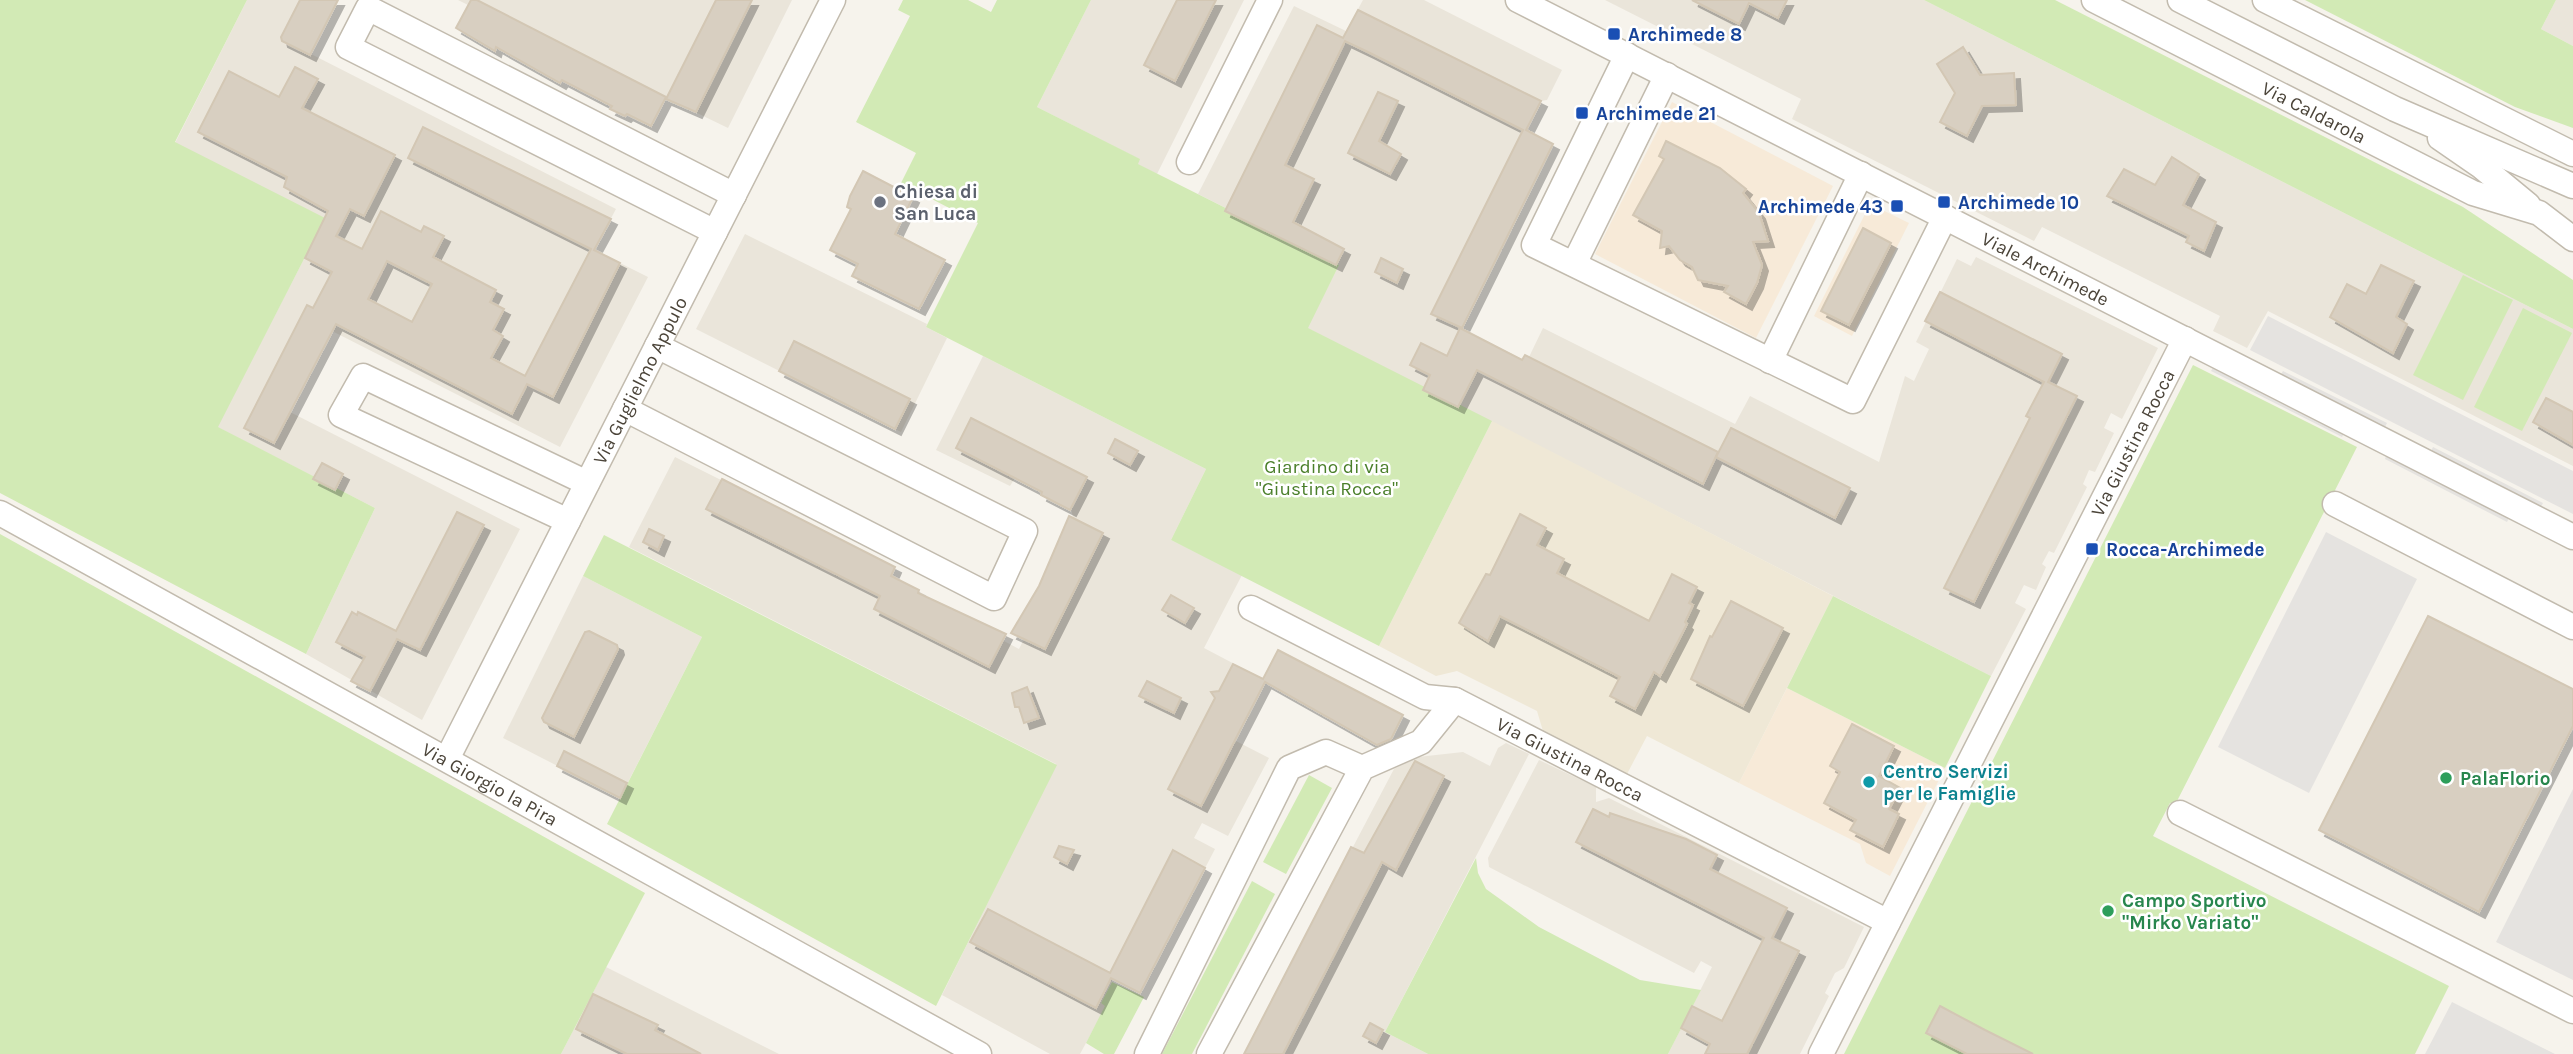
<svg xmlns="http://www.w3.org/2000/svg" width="2573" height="1054" viewBox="0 0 2573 1054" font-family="Karla,sans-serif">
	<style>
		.residential { fill: #eae5da }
		.commercial { fill: #f7ead8 }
		.education { fill: #efe8d6 }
		.green { fill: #d2eab5 }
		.parking { fill: #e5e3e0 }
		.building { fill: #d8cfc1; stroke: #d3c7b4; stroke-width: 2; fill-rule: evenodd; filter: url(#shadow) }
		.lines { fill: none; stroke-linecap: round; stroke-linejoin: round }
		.minor-casing { stroke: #c2bbae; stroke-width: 27 }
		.minor { stroke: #fff; stroke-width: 24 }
		.transit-dot { fill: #1a4fb4; stroke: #fff; stroke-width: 2.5 }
		.worship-dot { fill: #6b7280; stroke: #fff; stroke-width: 2.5 }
		.leisure-dot { fill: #2e9e5b; stroke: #fff; stroke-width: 2.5 }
		.culture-dot { fill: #0f9aa8; stroke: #fff; stroke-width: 2.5 }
		.labels { text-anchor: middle; stroke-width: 5; stroke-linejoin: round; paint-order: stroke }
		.transit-label { font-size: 19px; font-weight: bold; fill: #164399; stroke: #fff; text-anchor: start }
		.street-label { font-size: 19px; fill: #4b4439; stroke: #fff }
		.worship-label { font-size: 19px; font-weight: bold; fill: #5b616d; stroke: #fff; text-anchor: start }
		.park-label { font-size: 19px; fill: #4a7f2a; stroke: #fff }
		.culture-label { font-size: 19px; font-weight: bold; fill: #0d838f; stroke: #fff; text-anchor: start }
		.leisure-label { font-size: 19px; font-weight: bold; fill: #27864d; stroke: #fff; text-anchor: start }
	</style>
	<defs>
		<filter id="shadow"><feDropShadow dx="6" dy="6" stdDeviation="0" flood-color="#0004"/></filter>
	</defs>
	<rect width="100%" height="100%" fill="#f6f3ec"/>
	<!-- residential -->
	<g class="residential">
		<polygon points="247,0 338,0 311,54 616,209 594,250 648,277 560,447 332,331 290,412 520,529 422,720 306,654 375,508 217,427 321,226 175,143"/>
		<polygon points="458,0 792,0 728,128 666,98 651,126 456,28 468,5"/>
		<polygon points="1091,0 1244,0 1157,174 1137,164 1139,159 1037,107"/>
		<polygon points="1363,0 1424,0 1562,70 1547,100 1541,101 1526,130 1553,144 1462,329 1522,359 1525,355 1529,357 1543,328 1735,424 1750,396 1879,462 1905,376 1914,381 1929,349 1916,342 1957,259 1971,266 1976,257 2158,348 2122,419 2111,413 2104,428 2114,433 2095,472 2089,470 2083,484 2087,487 2054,553 2049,551 2042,564 2046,567 2036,590 2024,585 2015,603 2026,609 1991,676 1307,328 1339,265 1198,194 1294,6 1346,31"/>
		<polygon points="1605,0 1924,0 2573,329 2573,466 2268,311 2247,348 2213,331 2220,316 2042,227 2034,241 1792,119 1801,99"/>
		<polygon points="2556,0 2573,0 2573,46 2541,29"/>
		<polygon points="745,234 927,324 926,327 947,338 901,432 696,329"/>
		<polygon points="983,356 1206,469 1171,540 1242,575 1204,648 1263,679 1278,650 1403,715 1385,750 1265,683 1234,740 1269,758 1228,836 1202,823 1194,838 1215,849 1140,993 1113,979 1101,1003 1106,1006 1080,1054 1050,1054 942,995 1056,764 629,547 675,457 895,567 889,579 1019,649 1024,639 1014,634 1073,518 1071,507 1015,478 1010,486 936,450"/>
		<polygon points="583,576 702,637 620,798 503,738"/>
		<polygon points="1506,743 1529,754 1385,1032 1428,1054 1244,1054 1394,769 1418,757 1463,752 1490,766 1498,748"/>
		<polygon points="1539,760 1596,787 1596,802 1609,798 1864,927 1844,968 1835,973 1825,993 1829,996 1800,1054 1668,1054 1712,967 1701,961 1694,973 1489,867 1488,858"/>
		<polygon points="606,967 779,1054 561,1054"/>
	</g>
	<!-- commercial -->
	<g class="commercial">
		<polygon points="1672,102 1833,186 1756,338 1595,254"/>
		<polygon points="1870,204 1909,223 1852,336 1814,316"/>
		<polygon points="1787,688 1945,768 1890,876 1866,863 1860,844 1739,783"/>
	</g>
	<!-- education -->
	<polygon class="education" points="1492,421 1833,596 1739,783 1647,736 1627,774 1543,731 1537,711 1457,671 1436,676 1379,646"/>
	<!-- green -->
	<g class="green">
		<polygon points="0,0 247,0 175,142 325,218 218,427 375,508 306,654 0,493"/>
		<polygon points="903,0 968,0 991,12 997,0 1091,0 1037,107 1140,159 1138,164 1339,265 1308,328 1492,421 1379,646 1171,540 1206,469 926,327 978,223 901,183 916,153 856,122 910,16 898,10"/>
		<polygon points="1924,0 2055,0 2463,207 2573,280 2573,329"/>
		<polygon points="2305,0 2556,0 2541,29 2573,46 2573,128 2515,107"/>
		<polygon points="2463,275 2513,300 2463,400 2413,375"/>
		<polygon points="2523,308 2572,333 2522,431 2474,407"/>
		<polygon points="2193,365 2357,447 2175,805 2170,803 2153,836 2449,986 2415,1054 1844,1054"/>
		<polygon points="0,534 645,893 561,1054 0,1054"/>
		<polygon points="604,535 1057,765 936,1006 607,824 702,637 583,576"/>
		<polygon points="1833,596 1991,676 1945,768 1787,688"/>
		<polygon points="1309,775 1332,788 1286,874 1263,862"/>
		<polygon points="1476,858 1478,873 1486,889 1539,927 1640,980 1701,990 1668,1054 1428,1054 1385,1032"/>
		<polygon points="1252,881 1275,894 1192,1054 1162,1054"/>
		<polygon points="1112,982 1144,997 1114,1054 1104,1054 1086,1043 1105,1006 1101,1003"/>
	</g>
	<!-- parking -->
	<g class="parking">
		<polygon points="2268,316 2573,471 2573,514 2250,350"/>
		<polygon points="2214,366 2345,432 2342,437 2211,371"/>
		<polygon points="2283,371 2387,423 2384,429 2280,376"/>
		<polygon points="2433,447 2543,503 2540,509 2430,453"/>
		<polygon points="2387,453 2510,516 2507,522 2385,459"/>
		<polygon points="2326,532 2417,579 2309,793 2218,747"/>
		<polygon points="2573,789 2573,980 2496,942"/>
		<polygon points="2452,1002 2555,1054 2425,1054"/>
	</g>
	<!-- building -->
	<g class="building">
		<polygon points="300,0 338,0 310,55 282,41 281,37"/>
		<polygon points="471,0 477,0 666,97 651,126 627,114 625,116 610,109 612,106 562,80 560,83 496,47 495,51 456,28"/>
		<polygon points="716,0 752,0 696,112 666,99"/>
		<polygon points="1177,0 1216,0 1175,81 1144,65"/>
		<polygon points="1692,0 1787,0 1778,18 1749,3 1739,24"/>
		<polygon points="1358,10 1541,101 1526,130 1553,144 1462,328 1431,314 1523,130 1368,52 1345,41 1285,165 1314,179 1293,222 1344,249 1336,265 1225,211 1317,25 1343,38"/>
		<polygon points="1963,47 1980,75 2014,73 2016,105 1982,106 1967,136 1940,122 1955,93 1937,64"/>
		<path d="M295 67 318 79 302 108 395 155 364 216 350 209 336 236 362 249 381 211 421 232 424 226 444 236 433 257 496 290 490 302 504 309 493 330 503 336 491 358 525 376 591 249 408 158 423 127 611 219 594 250 620 263 553 397 527 384 512 414 336 324 274 443 244 428 307 305 313 308 332 272 305 258 328 211 284 187 287 177 198 132 229 71 279 97ZM387 261 432 284 412 322 368 299Z"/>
		<polygon points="1378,92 1398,101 1379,141 1401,154 1390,174 1348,153"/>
		<polygon points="1666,141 1720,168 1746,189 1743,193 1759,213 1768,241 1753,242 1762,265 1757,283 1746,304 1724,292 1728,286 1698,280 1692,267 1680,260 1669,246 1660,248 1662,231 1633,215 1664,159 1659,156"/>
		<polygon points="2172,157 2199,174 2183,205 2216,222 2204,251 2186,242 2189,236 2107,196 2124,169 2155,185"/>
		<polygon points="863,171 913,197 895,234 945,260 919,309 852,276 858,264 830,250 851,209 847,207 850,196"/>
		<polygon points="1863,228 1891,243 1849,325 1821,311"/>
		<polygon points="1381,258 1403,269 1397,283 1375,272"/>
		<polygon points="2381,265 2414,281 2396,317 2407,324 2393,353 2330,317 2347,284 2366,294"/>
		<polygon points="1940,292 2062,354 2048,382 2077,396 1974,602 1944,588 2030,418 2026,416 2044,382 1925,321"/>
		<polygon points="1460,328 1522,360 1525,355 1718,452 1703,484 1477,370 1458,407 1423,390 1430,375 1410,365 1421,343 1447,356"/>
		<polygon points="794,341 910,399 895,429 779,371"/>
		<polygon points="2546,398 2573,412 2573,445 2533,422"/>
		<polygon points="971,418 1087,477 1070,510 1041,495 1042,492 956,448"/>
		<polygon points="1731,428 1850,488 1835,518 1716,457"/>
		<polygon points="1115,439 1138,451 1130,465 1108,453"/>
		<polygon points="322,463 343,474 335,490 313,479"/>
		<polygon points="722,479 895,567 891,576 919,590 918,593 1006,634 989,667 874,609 880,596 706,509"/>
		<polygon points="457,512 484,525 420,650 397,639 370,691 351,681 365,657 336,642 352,612 357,615 358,612 396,631"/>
		<polygon points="1520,514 1546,528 1537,545 1564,559 1557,573 1649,621 1672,574 1697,587 1689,603 1693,605 1685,622 1687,624 1660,676 1654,672 1635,709 1610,696 1620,677 1500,616 1488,641 1459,623 1486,574 1490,575"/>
		<polygon points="1069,516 1103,533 1045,649 1011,633 1039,586"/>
		<polygon points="649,529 664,536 658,550 643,542"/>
		<polygon points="1171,595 1194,608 1185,623 1162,610"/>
		<polygon points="1731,601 1783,628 1743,706 1691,679 1710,636 1712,637"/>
		<polygon points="2428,616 2573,689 2573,726 2479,912 2319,830"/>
		<polygon points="589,631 617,645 618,649 574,737 544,722 542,718 585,632"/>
		<polygon points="1278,650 1403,715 1391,739 1377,745 1265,682 1201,806 1168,789 1215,698 1211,692 1219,691 1233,664 1263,679"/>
		<polygon points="1147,681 1181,698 1174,713 1139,696"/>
		<polygon points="1027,687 1039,718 1024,723 1019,707 1015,707 1012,693"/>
		<polygon points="1852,724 1894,746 1879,776 1900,788 1889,809 1899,814 1883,847 1850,830 1856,820 1824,803 1840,772 1830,766"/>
		<polygon points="564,751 627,783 620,798 557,766"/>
		<polygon points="1415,761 1444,776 1396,870 1382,862 1283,1054 1244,1054 1351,847 1364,853"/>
		<polygon points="1593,809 1609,817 1610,813 1686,839 1717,855 1710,869 1787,908 1772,938 1799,951 1747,1054 1705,1054 1710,1044 1681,1028 1692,1006 1722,1021 1764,938 1576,842"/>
		<polygon points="1059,846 1074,850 1067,864 1054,857"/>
		<polygon points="1173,850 1205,868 1140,993 1111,978 1096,1008 970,942 988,909 1110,973"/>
		<polygon points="593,994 658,1025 655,1030 701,1054 627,1054 576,1029"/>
		<polygon points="1940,1006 1985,1030 2033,1054 1967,1054 1926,1033"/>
		<polygon points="1370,1023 1383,1030 1376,1043 1363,1036"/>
	</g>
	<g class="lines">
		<!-- minor casing -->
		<g class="minor-casing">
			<g id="minor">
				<path id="s1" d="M1518 0 2573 537"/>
				<path id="s2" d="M2094 0 2473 193 2539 213 2573 239"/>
				<polyline points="2180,0 2395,109 2573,186"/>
				<polyline points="2265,0 2573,154"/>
				<polyline points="1627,55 1534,245 1853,401 1945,217"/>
				<polyline points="2440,138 2482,167 2528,205"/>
				<polyline points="1189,162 1270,0"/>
				<polyline points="715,232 348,47 368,8 734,195"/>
				<polyline points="1574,264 1667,75"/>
				<polyline points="1770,361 1861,174"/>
				<polyline points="625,409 994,598 1025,531 657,346"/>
				<polyline points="2335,504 2573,627"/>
				<path id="s3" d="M0 513 979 1054"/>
				<polyline points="568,521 341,415 363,376 587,483"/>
				<path id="s4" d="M1251 608 1425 697 1455 700 1888 922"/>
				<path id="s5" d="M447 759 833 0"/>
				<polyline points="2180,813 2573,1011"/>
				<polyline points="1147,1054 1289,768 1326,752 1362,768"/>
				<polyline points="1209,1054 1362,768 1421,742 1455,700"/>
				<path id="s6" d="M1821 1054 2185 339"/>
			</g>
		</g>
		<!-- minor -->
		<use href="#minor" class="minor"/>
	</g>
	<!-- markers -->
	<g class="transit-dot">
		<rect x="1607" y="27" width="14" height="14" rx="3.5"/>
		<rect x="1575" y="106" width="14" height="14" rx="3.5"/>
		<rect x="1937" y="195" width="14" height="14" rx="3.5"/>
		<rect x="1890" y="199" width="14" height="14" rx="3.5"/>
		<rect x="2085" y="542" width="14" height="14" rx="3.5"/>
	</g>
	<circle class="worship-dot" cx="880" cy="202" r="7"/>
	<g class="leisure-dot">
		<circle cx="2446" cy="778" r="7"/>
		<circle cx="2108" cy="911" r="7"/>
	</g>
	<circle class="culture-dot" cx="1869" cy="782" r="7"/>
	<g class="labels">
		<!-- transit labels -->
		<g class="transit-label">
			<text x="1628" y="41">Archimede 8</text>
			<text x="1596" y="120">Archimede 21</text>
			<text x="1958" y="209">Archimede 10</text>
			<text x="1883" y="213" text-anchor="end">Archimede 43</text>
			<text x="2106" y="556">Rocca-Archimede</text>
		</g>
		<!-- street labels -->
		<g class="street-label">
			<text dy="7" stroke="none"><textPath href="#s2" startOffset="247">Via Caldarola</textPath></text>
			<text dy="7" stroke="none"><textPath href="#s1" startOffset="592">Viale Archimede</textPath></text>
			<text dy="7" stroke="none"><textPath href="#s5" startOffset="425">Via Guglielmo Appulo</textPath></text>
			<text dy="7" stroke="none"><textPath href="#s6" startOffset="686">Via Giustina Rocca</textPath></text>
			<text dy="7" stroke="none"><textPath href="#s4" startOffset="355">Via Giustina Rocca</textPath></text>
			<text dy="7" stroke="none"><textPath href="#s3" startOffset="560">Via Giorgio la Pira</textPath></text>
		</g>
		<!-- worship labels -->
		<g class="worship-label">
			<text x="894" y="198">Chiesa di<tspan x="894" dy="22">San Luca</tspan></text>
		</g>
		<!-- park labels -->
		<g class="park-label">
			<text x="1327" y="473">Giardino di via<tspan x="1327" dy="22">"Giustina Rocca"</tspan></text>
		</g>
		<!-- culture labels -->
		<g class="culture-label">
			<text x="1883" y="778">Centro Servizi<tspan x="1883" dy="22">per le Famiglie</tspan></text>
		</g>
		<!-- leisure labels -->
		<g class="leisure-label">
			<text x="2460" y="785">PalaFlorio</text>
			<text x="2122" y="907">Campo Sportivo<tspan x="2122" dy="22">"Mirko Variato"</tspan></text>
		</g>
	</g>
</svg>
